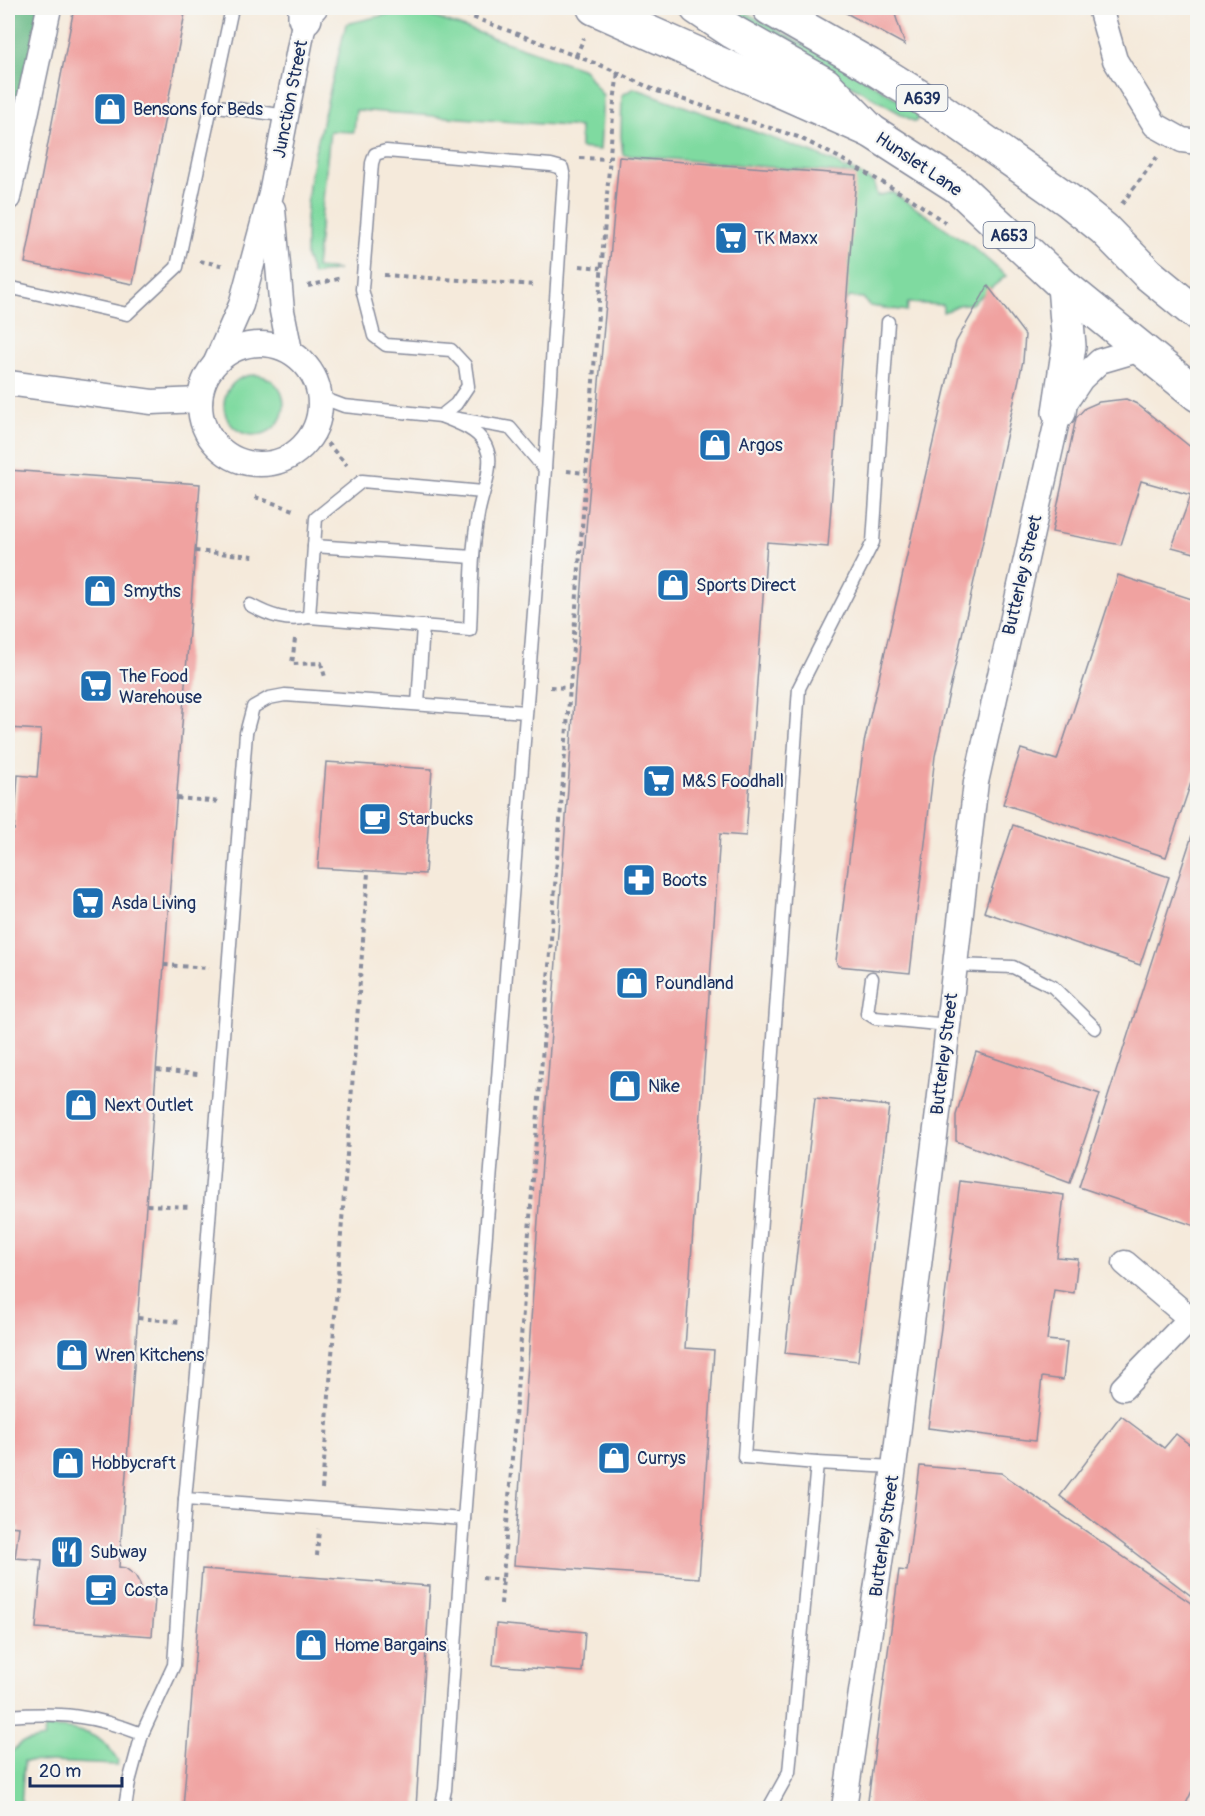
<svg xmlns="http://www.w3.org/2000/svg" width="1205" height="1816" viewBox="0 0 1205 1816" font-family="Pangolin,sans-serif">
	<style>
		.green { fill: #7fdaa0; stroke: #4d847f; stroke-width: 1.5 }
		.forest { fill: #67ba86; stroke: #417472; stroke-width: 1.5 }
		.building { fill: #f0a2a0 }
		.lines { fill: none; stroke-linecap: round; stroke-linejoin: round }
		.service-casing { stroke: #888c9c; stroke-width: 15 }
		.minor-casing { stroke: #888c9c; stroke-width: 27 }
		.secondary-casing { stroke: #888c9c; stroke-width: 36 }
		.primary-casing { stroke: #888c9c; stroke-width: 36 }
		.path { stroke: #888c9c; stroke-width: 4; stroke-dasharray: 4.5 4.5; stroke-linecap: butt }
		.service { stroke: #fff; stroke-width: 12 }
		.minor { stroke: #fff; stroke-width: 24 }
		.secondary { stroke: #fff; stroke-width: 33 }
		.primary { stroke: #fff; stroke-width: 33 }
		.labels { text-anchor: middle; stroke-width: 4.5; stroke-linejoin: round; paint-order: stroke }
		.shield { fill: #f6f6f2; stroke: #5d6b8a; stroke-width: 1.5 }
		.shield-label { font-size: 16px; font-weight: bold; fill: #1b2f5e }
		.street-label { font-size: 18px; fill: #1b2f5e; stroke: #f6f6f2 }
		.poi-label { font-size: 18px; fill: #1b2f5e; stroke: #f6f6f2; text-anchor: start }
	</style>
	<rect width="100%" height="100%" fill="#f6f6f2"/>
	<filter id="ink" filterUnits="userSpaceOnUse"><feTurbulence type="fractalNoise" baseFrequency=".0167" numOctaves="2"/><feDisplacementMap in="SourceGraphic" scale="12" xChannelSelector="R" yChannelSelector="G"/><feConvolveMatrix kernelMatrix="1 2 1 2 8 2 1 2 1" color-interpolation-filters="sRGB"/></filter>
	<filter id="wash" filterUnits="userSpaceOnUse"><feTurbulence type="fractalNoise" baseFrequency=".008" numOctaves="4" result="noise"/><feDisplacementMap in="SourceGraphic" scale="24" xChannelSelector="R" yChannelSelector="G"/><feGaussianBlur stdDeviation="1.35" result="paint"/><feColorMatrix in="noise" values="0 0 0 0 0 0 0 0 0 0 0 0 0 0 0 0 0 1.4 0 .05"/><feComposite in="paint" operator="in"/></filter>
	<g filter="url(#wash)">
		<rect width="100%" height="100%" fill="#f5eadb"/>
		<!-- green -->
		<g class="green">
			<polygon points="719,8 738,8 858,75 920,113 920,117 915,122 723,12"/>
			<polygon points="410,9 584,69 603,96 600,150 580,148 580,127 356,110 354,132 330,131 316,268 339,270 313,275 306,257 306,219 309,185 314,156 346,24"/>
			<path d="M634 88 813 153 837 163 843 169H851L874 183 877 196 892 192 973 247 1006 276 971 304C955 303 955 309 943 312V305L908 303 907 311 870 306 863 298 850 297 846 301 854 174 623 155 621 136 622 95Z"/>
			<circle cx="254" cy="405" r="30"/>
			<path d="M45 1728C75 1727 103 1732 118 1761L117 1765 24 1761 21 1808H8V1755L21 1743 44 1738Z"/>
		</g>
		<!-- forest -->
		<polygon class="forest" points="8,8 39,8 12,138 8,137"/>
		<g id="blocks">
			<!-- building -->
			<g class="building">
				<polygon points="74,8 186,8 133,284 25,263"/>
				<polygon points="837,8 893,8 905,45"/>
				<polygon points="619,157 856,175 828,547 767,542 746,836 720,834 685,1348 714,1350 699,1578 514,1565 586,529"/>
				<polygon points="988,286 1025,335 1023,361 935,756 910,973 838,966 836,961 864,743 956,342"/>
				<polygon points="1126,399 1137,404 1198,453 1198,554 1172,547 1191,495 1141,481 1121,545 1052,532 1076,418 1085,408 1099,402"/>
				<polygon points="8,470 200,484 119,1567 125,1568 135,1575 140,1584 143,1598 155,1598 152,1636 36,1628 42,1560 15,1558 19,1527 8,1526 8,829 14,830 18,775 37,777 41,730 8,728"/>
				<polygon points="1118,575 1198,601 1198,762 1166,857 1003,804 1021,749 1057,760"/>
				<polygon points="326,762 432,769 425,874 318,868"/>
				<polygon points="1013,825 1169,877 1140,965 984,912"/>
				<polygon points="1195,826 1198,826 1198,1227 1079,1187"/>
				<polygon points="976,1052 1100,1094 1070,1183 956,1141 956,1115"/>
				<polygon points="815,1098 889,1106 858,1361 785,1353"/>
				<polygon points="960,1181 1064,1195 1057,1257 1078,1259 1074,1293 1054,1290 1047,1340 1067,1342 1063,1380 1042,1377 1035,1441 928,1428"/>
				<polygon points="1121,1416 1164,1448 1176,1434 1198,1451 1198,1601 1060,1496"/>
				<polygon points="920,1466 1001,1473 1198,1608 1198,1778 1184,1808 867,1808 899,1570 907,1571"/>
				<polygon points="202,1569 430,1586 416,1808 305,1807 305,1808 183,1808"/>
				<polygon points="496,1624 585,1632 582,1672 493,1665"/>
			</g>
		</g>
	</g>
	<g filter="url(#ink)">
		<use href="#blocks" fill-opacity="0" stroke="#888c9c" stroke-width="1.5"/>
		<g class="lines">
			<!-- service casing -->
			<g class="service-casing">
				<g id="service">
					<polyline points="211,105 287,116"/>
					<polyline points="8,287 127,314 177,267 232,8"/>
					<polyline points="320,397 344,406 441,416 510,428 545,469 464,1519 185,1499 199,1353 246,733 253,707 269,698 285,695 526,712"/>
					<path d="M483 492 362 481 316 518 309 617 470 630C472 592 471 553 478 515 481 496 491 475 489 456 488 452 486 446 484 443 477 429 455 422 441 416L456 404 468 386 465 365 451 350 386 345 374 336 362 289 372 163 375 154 386 151 551 165 562 168 564 177 545 469"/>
					<polyline points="314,546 473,557"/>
					<path d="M250 605C270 616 287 622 309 617"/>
					<polyline points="418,704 423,626"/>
					<polyline points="955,965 1013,967 1053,987 1095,1028"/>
					<polyline points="872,978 867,1013 875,1018 948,1025"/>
					<polyline points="817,1463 744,1457 799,688 873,542 888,322"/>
					<path d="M8 1716C60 1712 93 1715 142 1734L129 1782 125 1808"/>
					<polyline points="142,1734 174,1665 185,1499"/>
					<polyline points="441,1808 445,1790 464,1519"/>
					<polyline points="769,1808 789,1772 817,1463 894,1467"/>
				</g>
			</g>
			<!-- minor casing -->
			<g class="minor-casing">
				<g id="minor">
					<polyline points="1100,8 1115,60 1155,125 1182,140 1198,142"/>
					<polyline points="8,198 49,8"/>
					<polyline points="273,209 282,311 290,351"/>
					<circle cx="260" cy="404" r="60"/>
					<polyline points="216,362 241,305 271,194 305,18 315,8"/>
					<polyline points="8,383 152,402 200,400"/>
					<polyline points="1125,1263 1198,1325"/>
					<polyline points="1123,1388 1190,1319"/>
					<polyline points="844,1808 894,1467 939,1104 976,782 1059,412 1081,379 1100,361 1141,349"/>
				</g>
			</g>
			<!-- secondary casing -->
			<g class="secondary-casing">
				<polyline id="secondary" points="697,8 733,32 825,84 871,131"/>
			</g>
			<!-- primary casing -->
			<g class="primary-casing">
				<g id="primary">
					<polyline points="305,8 305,18"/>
					<polyline points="594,8 871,131 958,187 1064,286 1198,395"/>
					<polyline points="769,8 869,65 939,109 1068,200 1104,229 1148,274 1198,315"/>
					<polyline points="1059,412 1069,346 1064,286"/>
				</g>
			</g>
			<!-- path -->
			<g class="path">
				<polyline points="448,8 605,67 657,91 798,137 838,157 913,200 947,224"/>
				<polyline points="576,56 584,38"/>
				<polyline points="580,158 609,159"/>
				<polyline points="1122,204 1157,157"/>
				<polyline points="200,261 225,266"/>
				<polyline points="580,266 601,268"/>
				<polyline points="384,275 536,285"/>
				<polyline points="308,286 342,278"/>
				<polyline points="315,430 347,465"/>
				<polyline points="567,471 586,473"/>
				<polyline points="255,497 297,511"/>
				<polyline points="195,551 254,556"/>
				<polyline points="295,639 292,664 321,663 325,677"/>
				<polyline points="550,687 570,688"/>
				<polyline points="177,798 221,802"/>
				<polyline points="164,965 209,968"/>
				<polyline points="157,1070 198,1074"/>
				<polyline points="147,1205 191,1207"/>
				<polyline points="138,1318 182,1322"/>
				<polyline points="322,1489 368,873"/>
				<polyline points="317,1556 319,1529"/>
				<polyline points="482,1578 503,1580"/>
				<polyline points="501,1604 614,102 618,72"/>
			</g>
			<!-- service -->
			<use href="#service" class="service"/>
			<!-- minor -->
			<use href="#minor" class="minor"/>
			<!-- secondary -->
			<use href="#secondary" class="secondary"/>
			<!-- primary -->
			<use href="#primary" class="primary"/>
		</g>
	</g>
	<!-- icons -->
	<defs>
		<g id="shop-square" transform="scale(1.725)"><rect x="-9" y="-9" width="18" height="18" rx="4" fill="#1f6fb2" stroke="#f6f6f2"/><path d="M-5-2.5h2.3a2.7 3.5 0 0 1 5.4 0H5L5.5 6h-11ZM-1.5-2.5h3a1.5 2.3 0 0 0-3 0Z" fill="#fff"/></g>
		<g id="supermarket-square" transform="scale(1.725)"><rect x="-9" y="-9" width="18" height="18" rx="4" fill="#1f6fb2" stroke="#f6f6f2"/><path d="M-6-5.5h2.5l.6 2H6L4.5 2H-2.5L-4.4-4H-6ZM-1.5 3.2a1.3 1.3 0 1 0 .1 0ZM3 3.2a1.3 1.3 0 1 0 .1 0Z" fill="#fff"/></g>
		<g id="cafe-square" transform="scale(1.725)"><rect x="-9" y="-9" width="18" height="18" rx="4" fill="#1f6fb2" stroke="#f6f6f2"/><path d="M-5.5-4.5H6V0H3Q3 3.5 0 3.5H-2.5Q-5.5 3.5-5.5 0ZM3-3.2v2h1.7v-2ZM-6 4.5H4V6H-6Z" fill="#fff"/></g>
		<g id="pharmacy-square" transform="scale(1.725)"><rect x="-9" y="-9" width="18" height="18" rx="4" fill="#1f6fb2" stroke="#f6f6f2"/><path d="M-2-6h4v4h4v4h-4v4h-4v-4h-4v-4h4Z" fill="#fff"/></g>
		<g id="restaurant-square" transform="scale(1.725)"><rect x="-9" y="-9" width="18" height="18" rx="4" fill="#1f6fb2" stroke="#f6f6f2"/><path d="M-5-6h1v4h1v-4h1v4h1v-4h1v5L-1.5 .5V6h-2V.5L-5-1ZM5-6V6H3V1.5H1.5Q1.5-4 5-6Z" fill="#fff"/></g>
	</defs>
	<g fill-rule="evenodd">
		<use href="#shop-square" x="110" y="109"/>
		<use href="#supermarket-square" x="731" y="238"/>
		<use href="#shop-square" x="715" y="445"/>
		<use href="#shop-square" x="673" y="585"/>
		<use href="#shop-square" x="100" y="591"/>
		<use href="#supermarket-square" x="96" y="686"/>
		<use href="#supermarket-square" x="659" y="781"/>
		<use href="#cafe-square" x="375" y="819"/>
		<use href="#pharmacy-square" x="639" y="880"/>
		<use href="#supermarket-square" x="88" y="903"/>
		<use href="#shop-square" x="632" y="983"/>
		<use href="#shop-square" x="625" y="1086"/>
		<use href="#shop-square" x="81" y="1105"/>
		<use href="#shop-square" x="72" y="1355"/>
		<use href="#shop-square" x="614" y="1458"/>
		<use href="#shop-square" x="68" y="1463"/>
		<use href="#restaurant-square" x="67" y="1552"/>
		<use href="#cafe-square" x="101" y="1590"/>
		<use href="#shop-square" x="311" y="1645"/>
	</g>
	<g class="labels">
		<!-- shield labels -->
		<g class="shield">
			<rect x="896.5" y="85" width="51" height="26" rx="4.5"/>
			<rect x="983.5" y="222" width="51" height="26" rx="4.5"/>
		</g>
		<g class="shield-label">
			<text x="922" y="104">A639</text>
			<text x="1009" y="241">A653</text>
		</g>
		<!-- street labels -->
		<g class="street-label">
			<text transform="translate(290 99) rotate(-79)" y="6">Junction Street</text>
			<text transform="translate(919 164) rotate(34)" y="6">Hunslet Lane</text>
			<text transform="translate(1022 575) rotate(-77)" y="6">Butterley Street</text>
			<text transform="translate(944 1054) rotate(-83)" y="6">Butterley Street</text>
			<text transform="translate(884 1536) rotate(-82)" y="6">Butterley Street</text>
		</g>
		<!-- poi labels -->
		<g class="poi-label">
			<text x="133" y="115">Bensons for Beds</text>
			<text x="754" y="244">TK Maxx</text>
			<text x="738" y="451">Argos</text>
			<text x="696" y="591">Sports Direct</text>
			<text x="123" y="597">Smyths</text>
			<text x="119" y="682">The Food<tspan x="119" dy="21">Warehouse</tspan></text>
			<text x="682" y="787">M&amp;S Foodhall</text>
			<text x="398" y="825">Starbucks</text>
			<text x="662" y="886">Boots</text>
			<text x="111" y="909">Asda Living</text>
			<text x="655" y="989">Poundland</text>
			<text x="648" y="1092">Nike</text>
			<text x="104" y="1111">Next Outlet</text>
			<text x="95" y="1361">Wren Kitchens</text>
			<text x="637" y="1464">Currys</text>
			<text x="91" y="1469">Hobbycraft</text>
			<text x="90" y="1558">Subway</text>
			<text x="124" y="1596">Costa</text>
			<text x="334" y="1651">Home Bargains</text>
		</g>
	</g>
	<!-- margin -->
	<rect width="1205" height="1816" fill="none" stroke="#f6f6f2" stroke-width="30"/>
	<!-- scale -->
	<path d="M30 1777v9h92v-9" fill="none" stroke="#1b2f5e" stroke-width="3"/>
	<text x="39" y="1777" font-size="18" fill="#1b2f5e" stroke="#f6f6f2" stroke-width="4.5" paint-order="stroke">20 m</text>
</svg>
